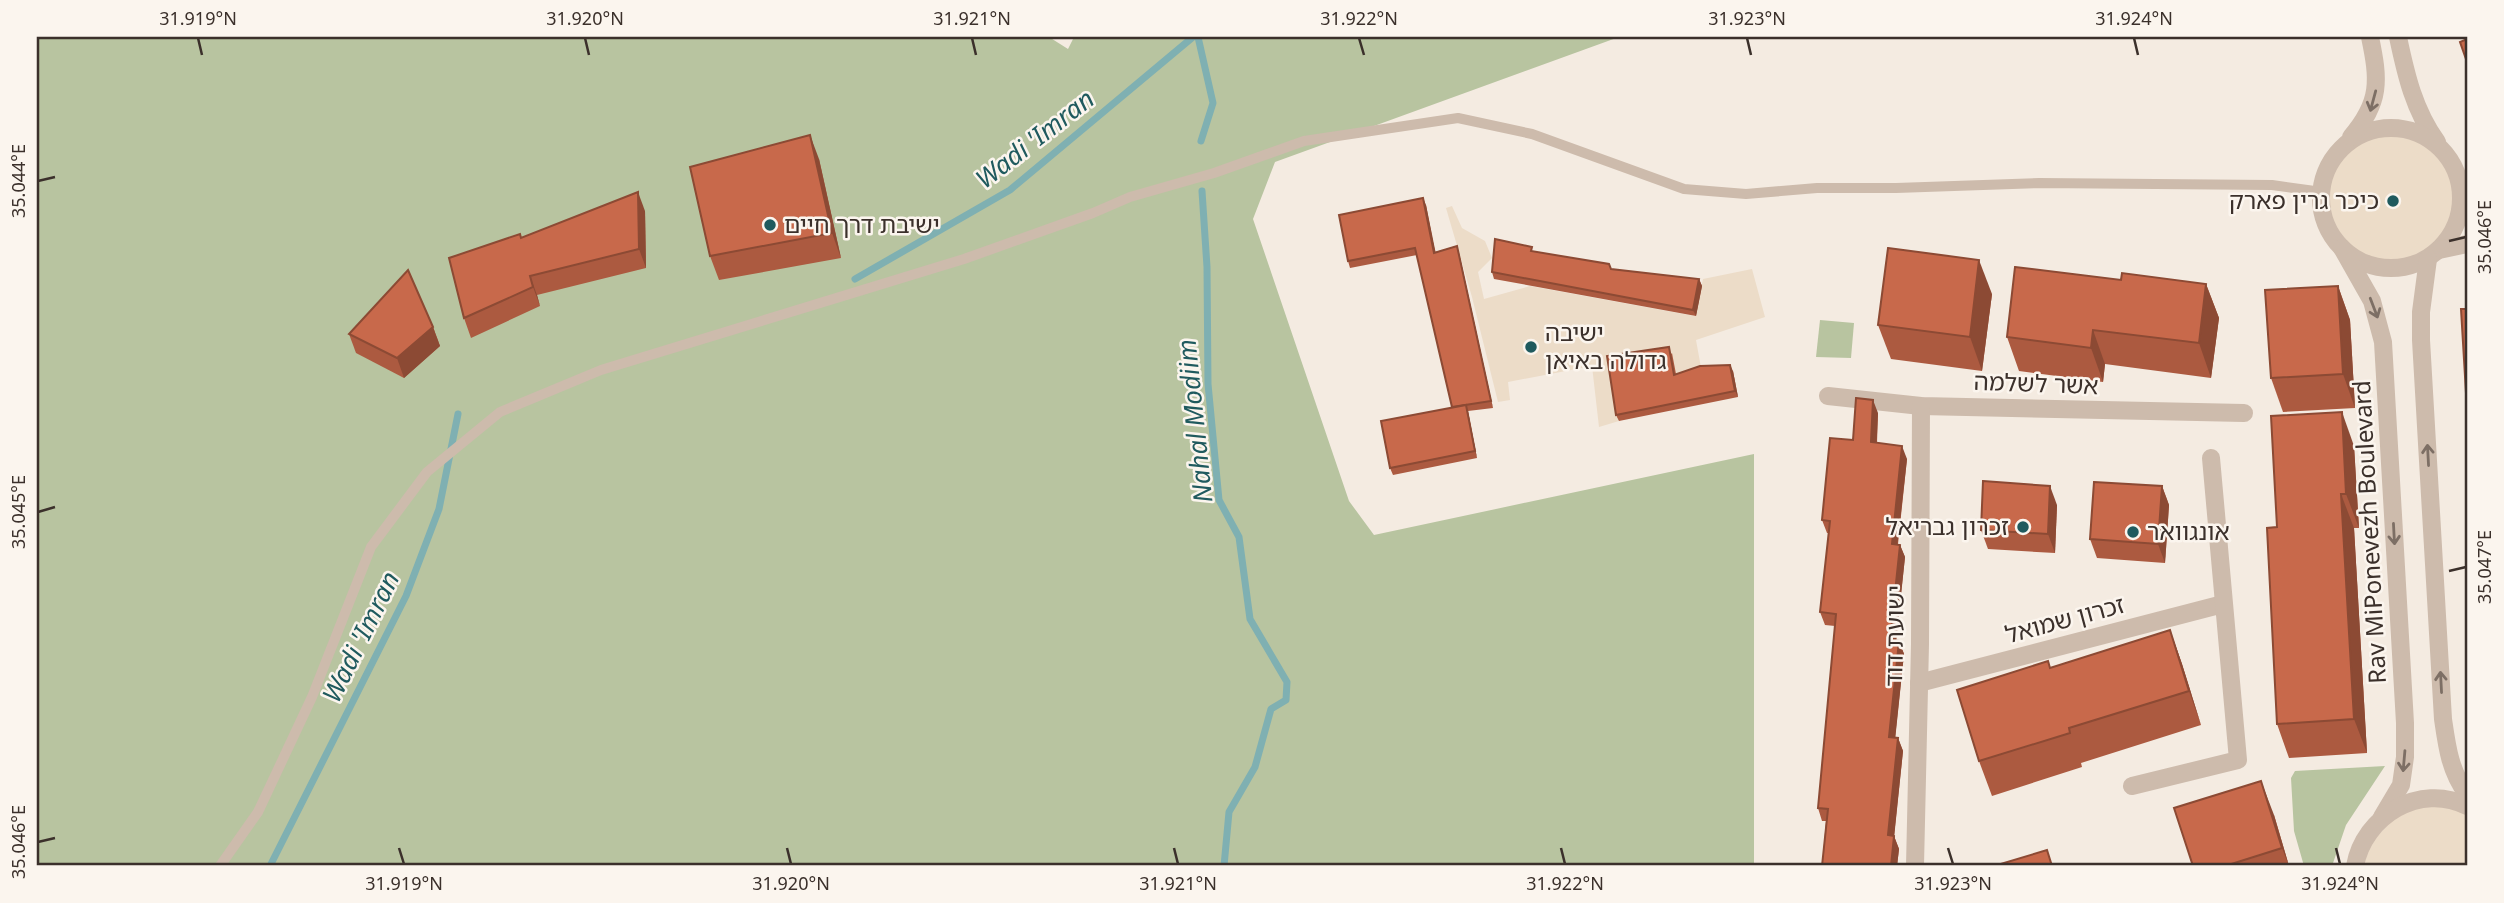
<svg xmlns="http://www.w3.org/2000/svg" width="2504" height="903" viewBox="0 0 2504 903" font-family="'Noto Sans','Noto Sans Hebrew',sans-serif">
	<style>
		.green { fill: #b8c4a0 }
		.plaza { fill: #ecdcc8 }
		.lines { fill: none; stroke-linecap: round; stroke-linejoin: round }
		.stream { stroke: #7fb0b2; stroke-width: 7 }
		.service { stroke: #cdbbac; stroke-width: 10 }
		.minor { stroke: #cdbbac; stroke-width: 18 }
		.tertiary { stroke: #cdbbac; stroke-width: 18 }
		.wall { fill: #ac5a40 }
		.shaded-wall { fill: #8c4a34 }
		.building { fill: #c8694b; stroke: #8c4a34; stroke-width: 2 }
		.oneway { stroke: #7d6f65 }
		.ticks { fill: none; stroke: #3b302b; stroke-width: 2.5 }
		.poi-dot { fill: #1f5a5e; stroke: #fbf5ee; stroke-width: 2.5 }
		.labels { text-anchor: middle; stroke-width: 5; stroke-linejoin: round; paint-order: stroke }
		.poi-label { font-size: 24px; fill: #3b302b; stroke: #fbf5ee; text-anchor: start }
		.street-label { font-size: 24px; fill: #3b302b; stroke: #fbf5ee }
		.water-label { font-size: 26px; font-style: italic; fill: #1f5a5e; stroke: #fbf5ee }
		.neatline { fill: none; stroke: #3b302b; stroke-width: 2.5 }
		.ticks-label { font-size: 18px; text-anchor: middle; fill: #3b302b }
	</style>
	<rect width="100%" height="100%" fill="#f4ebe1"/>
	<!-- green -->
	<g class="green">
		<polygon points="37,37 1049,37 1068,49 1074,37 1619,37 1275,162 1253,219 1349,501 1374,535 1754,454 1754,866 37,866"/>
		<polygon points="1820,320 1854,323 1851,358 1816,357"/>
		<polygon points="2385,766 2346,825 2332,866 2304,866 2294,831 2291,778 2295,771"/>
	</g>
	<!-- plaza -->
	<g class="plaza">
		<circle cx="2393" cy="197" r="65"/>
		<polygon points="1452,206 1462,228 1485,241 1492,258 1478,272 1484,299 1530,286 1695,316 1703,279 1752,269 1765,317 1696,340 1702,373 1677,381 1609,363 1619,421 1599,427 1592,366 1508,382 1510,400 1498,402 1472,297 1446,208"/>
		<polygon points="2408,803 2467,806 2467,866 2355,866 2356,859"/>
	</g>
	<g class="lines">
		<!-- stream -->
		<g class="stream">
			<polyline points="1198,37 1213,103 1201,141"/>
			<polyline points="1202,191 1207,267 1208,384 1219,500 1239,537 1250,619 1287,682 1286,700 1271,709 1255,767 1229,812 1224,866"/>
			<polyline points="855,279 1010,190 1193,37"/>
			<polyline points="270,866 406,596 439,509 458,414"/>
		</g>
		<!-- service -->
		<polyline class="service" points="220,866 258,812 312,697 371,547 427,472 500,412 601,370 964,259 1093,213 1130,197 1214,173 1304,141 1458,118 1532,134 1684,189 1746,194 1817,188 1896,188 2039,183 2272,185 2322,192"/>
		<!-- minor -->
		<g class="minor">
			<polyline points="1828,396 1921,406 2244,413"/>
			<polyline points="1919,683 2223,604"/>
			<polyline points="2132,786 2238,760 2211,458"/>
			<polyline points="1915,866 1920,644 1921,406"/>
		</g>
		<!-- tertiary -->
		<g class="tertiary">
			<path d="M2398 37C2406 75 2414 110 2437 142"/>
			<circle cx="2391" cy="198" r="70"/>
			<path d="M2351 137C2381 102 2379 80 2370 37"/>
			<polyline points="2342,248 2372,301 2383,342 2405,723 2405,757 2401,785 2382,817"/>
			<polyline points="2439,250 2467,244"/>
			<path d="M2428 259 2421 312V340L2443 719C2447 747 2450 771 2467 794"/>
			<path d="M2355 866C2364 816 2420 782 2467 806"/>
		</g>
	</g>
	<!-- wall -->
	<g class="wall">
		<polygon points="819,159 841,258 719,280 710,256"/>
		<polygon points="1426,205 1435,252 1457,246 1459,253 1493,408 1468,411 1477,458 1393,475 1390,468 1453,407 1417,255 1350,268 1348,261"/>
		<polygon points="645,211 646,268 537,295 540,306 471,338 464,318 521,238"/>
		<polygon points="1533,251 1611,269 1699,279 1702,286 1696,316 1494,279 1492,272"/>
		<polygon points="2121,280 2206,284 2219,318 2211,378 2105,364 2103,382 2019,371 2007,337"/>
		<polygon points="2338,286 2350,320 2355,408 2283,412 2271,378"/>
		<polygon points="1992,294 1982,371 1891,359 1878,325"/>
		<polygon points="433,327 440,346 404,378 356,353 349,334"/>
		<polygon points="1672,353 1676,374 1733,371 1738,397 1619,421 1616,415"/>
		<polygon points="1878,413 1877,443 1907,459 1898,544 1900,545 1905,557 1896,640 1899,641 1904,654 1895,738 1898,738 1903,751 1894,836 1899,849 1897,866 1822,866 1826,821 1822,821 1818,808 1835,626 1825,625 1820,612 1829,533 1827,533 1822,520 1853,440"/>
		<polygon points="2354,446 2359,528 2354,528 2367,753 2289,758 2277,724"/>
		<polygon points="2162,486 2169,505 2165,563 2097,558 2090,539"/>
		<polygon points="2057,505 2055,553 1988,549 1981,530"/>
		<polygon points="2170,630 2182,664 2201,725 2081,763 2082,767 1992,796 1979,761 2050,668"/>
		<polygon points="2274,815 2289,866 2193,866"/>
	</g>
	<!-- shaded-wall -->
	<g class="shaded-wall">
		<polygon points="810,135 819,159 841,258 832,233"/>
		<polygon points="638,192 645,211 646,268 639,249"/>
		<polygon points="1423,198 1426,205 1437,259 1434,253"/>
		<polygon points="1457,246 1459,253 1493,408 1491,401"/>
		<polygon points="1979,260 1992,294 1982,371 1970,337"/>
		<polygon points="530,276 537,295 540,306 533,287"/>
		<polygon points="1699,279 1702,286 1696,316 1693,310"/>
		<polygon points="2206,284 2219,318 2211,378 2199,343"/>
		<polygon points="2338,286 2350,320 2355,408 2343,374"/>
		<polygon points="433,327 440,346 404,378 397,358"/>
		<polygon points="2093,330 2105,364 2103,382 2091,348"/>
		<polygon points="1730,365 1733,371 1738,397 1735,391"/>
		<polygon points="1873,400 1878,413 1876,455 1871,442"/>
		<polygon points="1466,405 1468,412 1477,458 1475,451"/>
		<polygon points="2342,412 2354,446 2359,528 2346,494"/>
		<polygon points="1902,446 1907,459 1896,557 1892,544"/>
		<polygon points="2050,486 2057,505 2055,553 2048,534"/>
		<polygon points="2162,486 2169,505 2165,563 2158,544"/>
		<polygon points="2341,494 2354,528 2367,753 2354,719"/>
		<polygon points="1900,545 1905,557 1895,653 1890,640"/>
		<polygon points="2170,630 2182,664 2201,725 2189,691"/>
		<polygon points="1899,641 1904,654 1894,750 1889,737"/>
		<polygon points="1898,738 1903,751 1893,848 1888,835"/>
		<polygon points="2261,781 2274,815 2289,866 2282,848"/>
		<polygon points="1894,836 1899,849 1897,866 1891,866"/>
	</g>
	<!-- building -->
	<g class="building">
		<polygon points="2467,39 2467,62 2460,42"/>
		<polygon points="810,135 832,233 710,256 690,167"/>
		<polygon points="638,192 639,249 530,276 533,287 464,318 449,258 520,234 521,238"/>
		<polygon points="1423,198 1434,253 1457,246 1491,401 1452,407 1415,248 1348,261 1339,215"/>
		<polygon points="1495,239 1532,247 1531,251 1609,264 1611,269 1699,279 1693,310 1492,272"/>
		<polygon points="1888,248 1979,260 1970,337 1878,325"/>
		<polygon points="2015,267 2121,280 2122,273 2206,284 2199,343 2093,330 2091,348 2007,337"/>
		<polygon points="408,270 433,327 397,358 349,334"/>
		<polygon points="2338,286 2343,374 2271,378 2265,290"/>
		<polygon points="2461,309 2467,309 2467,393 2466,393"/>
		<polygon points="1669,347 1674,375 1700,366 1730,365 1735,391 1616,415 1607,356"/>
		<polygon points="1856,398 1873,400 1871,442 1902,446 1892,544 1900,545 1890,640 1899,641 1889,737 1898,738 1888,835 1894,836 1891,866 1822,866 1828,809 1818,808 1836,614 1820,612 1830,521 1822,520 1830,438 1853,440"/>
		<polygon points="1466,405 1475,451 1390,468 1381,421"/>
		<polygon points="2342,412 2346,494 2341,494 2354,719 2277,724 2267,528 2277,527 2271,416"/>
		<polygon points="1983,481 2050,486 2048,534 1981,530"/>
		<polygon points="2094,482 2162,486 2158,544 2090,539"/>
		<polygon points="2170,630 2189,691 2069,728 2070,733 1979,761 1957,690 2048,661 2050,668"/>
		<polygon points="2261,781 2282,848 2225,866 2193,866 2174,808"/>
		<polygon points="2047,850 2052,866 1994,866"/>
	</g>
	<!-- one-way arrows -->
	<defs><path id="oneway-shaft" d="M-6 0H5M1.5-3L5.5 0L1.5 3" fill="none" stroke-width="1.6" stroke-linecap="round" stroke-linejoin="round" transform="scale(1.75)"/></defs>
	<g class="oneway">
		<use href="#oneway-shaft" transform="translate(2373 101) rotate(105)"/>
		<use href="#oneway-shaft" transform="translate(2374 308) rotate(69)"/>
		<use href="#oneway-shaft" transform="translate(2428 455) rotate(-93)"/>
		<use href="#oneway-shaft" transform="translate(2394 534) rotate(87)"/>
		<use href="#oneway-shaft" transform="translate(2441 682) rotate(-93)"/>
		<use href="#oneway-shaft" transform="translate(2404 761) rotate(95)"/>
	</g>
	<!-- ticks -->
	<path class="ticks" d="M198 38 202 55M585 38 589 55M972 38 976 55M1359 38 1364 55M1747 38 1751 55M2134 38 2138 55M38 181 55 177M2449 241 2466 237M38 512 55 507M2449 571 2466 567M38 842 55 838M399 848 404 864M787 848 791 864M1174 848 1178 864M1561 848 1565 864M1948 848 1953 864M2336 848 2340 864"/>
	<!-- markers -->
	<g class="poi-dot">
		<circle cx="2393" cy="201" r="7"/>
		<circle cx="770" cy="225" r="7"/>
		<circle cx="1531" cy="347" r="7"/>
		<circle cx="2023" cy="527" r="7"/>
		<circle cx="2133" cy="532" r="7"/>
	</g>
	<g class="labels">
		<!-- poi labels -->
		<g class="poi-label">
			<text x="2379" y="209" text-anchor="end">כיכר גרין פארק</text>
			<text x="784" y="233">ישיבת דרך חיים</text>
			<text x="1545" y="341">ישיבה<tspan x="1545" dy="28">גדולה באיאן</tspan></text>
			<text x="2009" y="535" text-anchor="end">זכרון גבריאל</text>
			<text x="2147" y="540">אונגוואר</text>
		</g>
		<!-- street labels -->
		<g class="street-label">
			<text transform="translate(2036 384) rotate(2)" y="8">אשר לשלמה</text>
			<text transform="translate(2370 532) rotate(-93)" y="8">Rav MiPonevezh Boulevard</text>
			<text transform="translate(2065 620) rotate(-15)" y="8">זכרון שמואל</text>
			<text transform="translate(1895 636) rotate(-89)" y="8">ישועת דוד</text>
		</g>
		<!-- water labels -->
		<g class="water-label">
			<text transform="translate(1035 139) rotate(-38)" y="9">Wadi 'Imran</text>
			<text transform="translate(1195 421) rotate(-96)" y="9">Nahal Modiim</text>
			<text transform="translate(361 637) rotate(-64)" y="9">Wadi 'Imran</text>
		</g>
	</g>
	<!-- border -->
	<rect width="2504" height="903" fill="none" stroke="#fbf5ee" stroke-width="77"/>
	<rect x="38" y="38" width="2428" height="826" class="neatline"/>
	<g class="ticks-label">
		<text x="198" y="25">31.919°N</text>
		<text x="585" y="25">31.920°N</text>
		<text x="972" y="25">31.921°N</text>
		<text x="1359" y="25">31.922°N</text>
		<text x="1747" y="25">31.923°N</text>
		<text x="2134" y="25">31.924°N</text>
		<text transform="translate(19 181) rotate(-90)" y="6">35.044°E</text>
		<text transform="translate(2485 237) rotate(-90)" y="6">35.046°E</text>
		<text transform="translate(19 512) rotate(-90)" y="6">35.045°E</text>
		<text transform="translate(2485 567) rotate(-90)" y="6">35.047°E</text>
		<text transform="translate(19 842) rotate(-90)" y="6">35.046°E</text>
		<text x="404" y="890">31.919°N</text>
		<text x="791" y="890">31.920°N</text>
		<text x="1178" y="890">31.921°N</text>
		<text x="1565" y="890">31.922°N</text>
		<text x="1953" y="890">31.923°N</text>
		<text x="2340" y="890">31.924°N</text>
	</g>
</svg>
